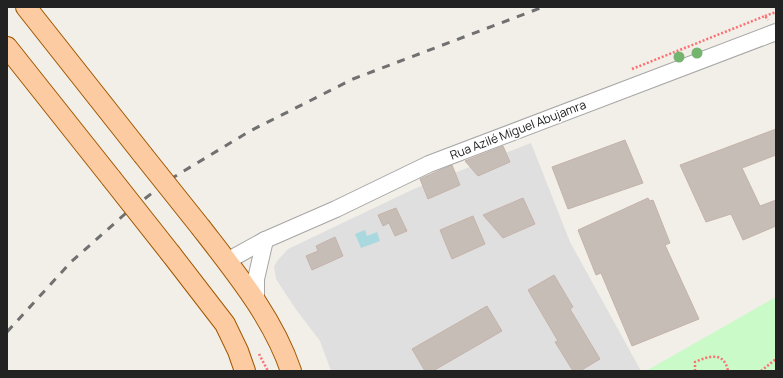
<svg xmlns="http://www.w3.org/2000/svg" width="783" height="378" viewBox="0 0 783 378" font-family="Manrope,sans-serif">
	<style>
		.residential { fill: #e0dfdf }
		.park { fill: #c9fac7 }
		.water { fill: #a9d9df }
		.building { fill: #c7bdb7; stroke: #c4b3aa }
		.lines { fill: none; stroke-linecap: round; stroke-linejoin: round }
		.minor-casing { stroke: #a6a6a6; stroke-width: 18 }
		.major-casing { stroke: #9f5800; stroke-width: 22 }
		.path { stroke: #fb7072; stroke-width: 2.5; stroke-dasharray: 2 2; stroke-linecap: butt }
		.minor { stroke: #fff; stroke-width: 16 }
		.major { stroke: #fdcba2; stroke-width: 20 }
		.rail { stroke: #707070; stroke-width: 3; stroke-dasharray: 8 8; stroke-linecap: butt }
		.major-bridge-casing { stroke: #9f5800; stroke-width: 22; stroke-linecap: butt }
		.major-bridge { stroke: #fdcba2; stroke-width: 20 }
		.tree { fill: #75b46e }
		.labels { text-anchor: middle; stroke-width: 3.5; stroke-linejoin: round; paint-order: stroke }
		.street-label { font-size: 12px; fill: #222; stroke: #fff }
	</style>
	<rect width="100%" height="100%" fill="#f2eee8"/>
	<!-- residential -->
	<polygon class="residential" points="531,143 570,242 641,371 331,371 320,341 295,308 276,279 274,266 278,260 288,249 416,188"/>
	<!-- park -->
	<polygon class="park" points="776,297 776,371 646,371"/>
	<!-- water -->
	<polygon class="water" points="365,230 367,236 377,232 380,241 361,248 355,234"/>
	<!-- building -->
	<g class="building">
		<polygon points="776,129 776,155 742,168 760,206 776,200 776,226 743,240 731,214 706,222 680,165"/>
		<polygon points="625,140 643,183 568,209 552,167"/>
		<polygon points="503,146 510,162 478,176 465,161"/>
		<polygon points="452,165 460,185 428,199 420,179"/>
		<polygon points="523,198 535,224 503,238 483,215"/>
		<polygon points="648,198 650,201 653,200 670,243 665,245 699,319 632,346 601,273 596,275 578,230"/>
		<polygon points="396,208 407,231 395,236 389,223 383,226 378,215"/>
		<polygon points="473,216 485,244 452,259 440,230"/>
		<polygon points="335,237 343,256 312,270 306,256 318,251 316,246"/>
		<polygon points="554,275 573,307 570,309 600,359 580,371 573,371 555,342 558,341 528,290"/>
		<polygon points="487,306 502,331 433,371 425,371 412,349"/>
	</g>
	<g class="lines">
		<!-- minor casing -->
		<g class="minor-casing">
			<g id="minor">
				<polyline points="227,261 265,240 336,209 429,164 776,32"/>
				<polyline points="256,301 256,279 265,240"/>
			</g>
		</g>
		<!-- major casing -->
		<g class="major-casing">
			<g id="major">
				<polyline points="26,7 143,155"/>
				<polyline points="7,47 111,178"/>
				<path d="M202 229C236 273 273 318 291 371"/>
				<polyline points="171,254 225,324 238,351 245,371"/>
			</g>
		</g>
		<!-- path -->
		<g class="path">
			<polyline points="765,16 776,12"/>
			<polyline points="632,69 765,16 768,20"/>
			<polyline points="259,354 268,371"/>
			<path d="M695 371V362C709 356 724 351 728 371"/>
			<polyline points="761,371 776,359"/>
		</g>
		<!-- minor -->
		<use href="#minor" class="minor"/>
		<!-- major -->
		<use href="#major" class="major"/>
		<!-- rail -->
		<polyline class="rail" points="7,332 71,262 125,214 169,180 250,131 353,79 543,7"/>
		<!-- major-bridge casing -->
		<g class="major-bridge-casing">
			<g id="major-bridge">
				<polyline points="143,155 202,229"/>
				<polyline points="111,178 171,254"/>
			</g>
		</g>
		<!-- major-bridge -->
		<use href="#major-bridge" class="major-bridge"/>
	</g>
	<!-- trees -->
	<g class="tree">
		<circle cx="697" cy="53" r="5.5"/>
		<circle cx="679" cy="57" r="5.5"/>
	</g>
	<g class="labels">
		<!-- street labels -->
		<g class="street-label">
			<text transform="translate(518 130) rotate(-21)" y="4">Rua Azilé Miguel Abujamra</text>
		</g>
	</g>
	<!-- border -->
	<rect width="783" height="378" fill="none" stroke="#222222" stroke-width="16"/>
</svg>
